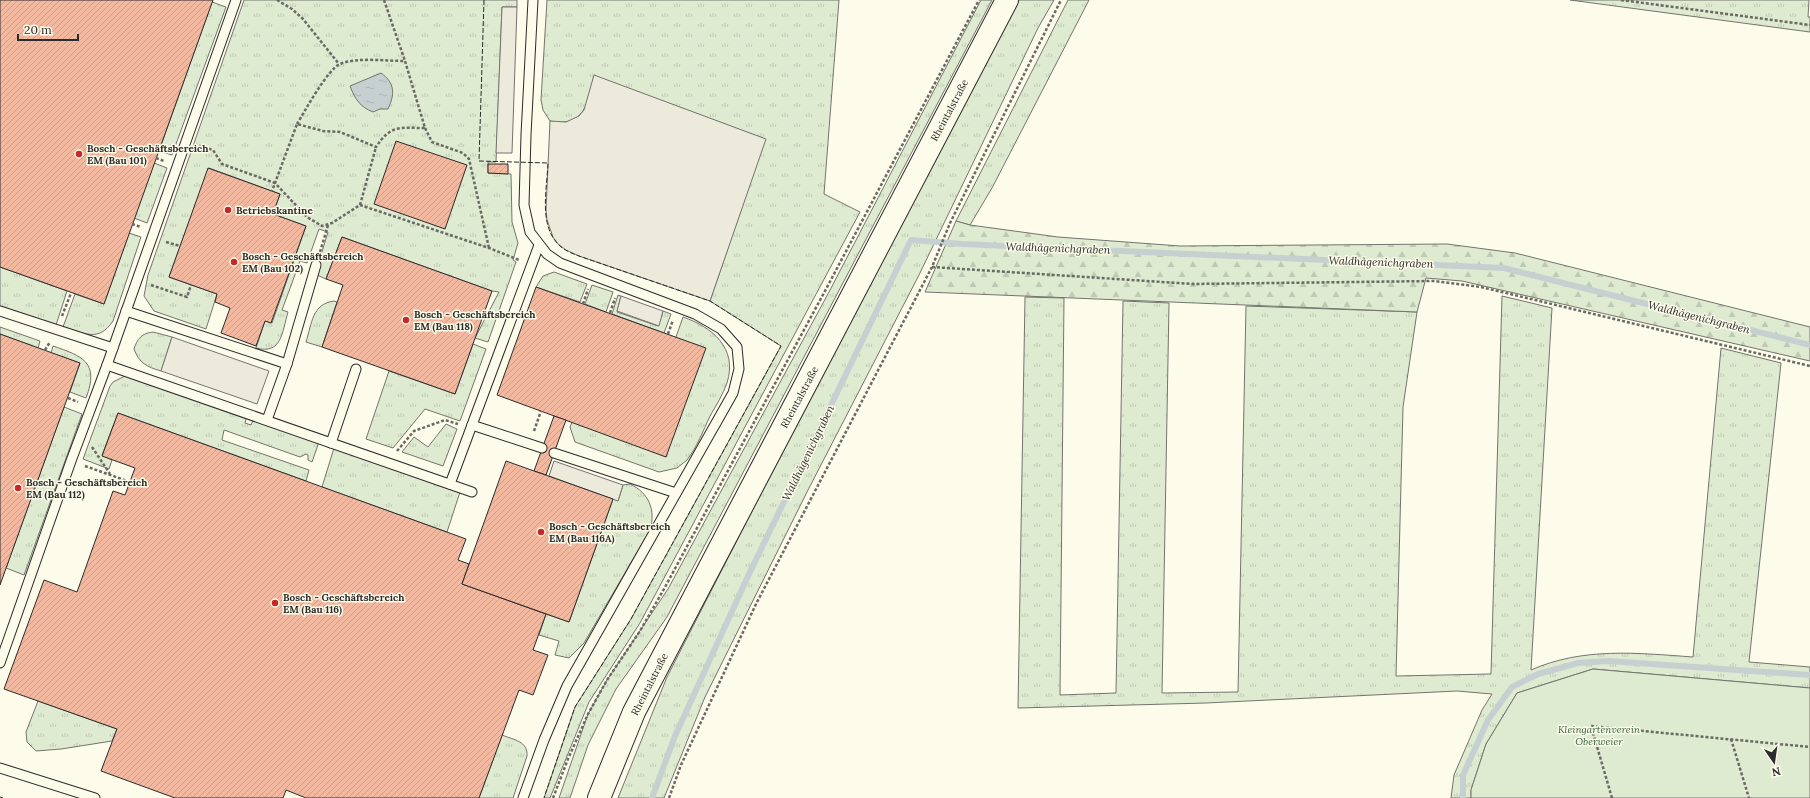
<svg xmlns="http://www.w3.org/2000/svg" width="1810" height="798" viewBox="0 0 1810 798" font-family="Lora,serif">
	<style>
		.grass { fill: url(#grass-tufts); stroke: #74746e }
		.forest { fill: url(#forest-firs); stroke: #74746e }
		.garden { fill: #deebd1; stroke: #74746e }
		.parking { fill: #eceadb; stroke: #74746e }
		.water { fill: url(#water-ripples); stroke: #74746e }
		.lines { fill: none; stroke-linecap: round; stroke-linejoin: round }
		.stream { stroke: #c7d0d0; stroke-width: 6 }
		.building { fill: url(#building-hatch); stroke: #2b2b2b }
		.lane-casing { stroke: #2b2b2b; stroke-width: 11 }
		.primary-casing { stroke: #2b2b2b; stroke-width: 24 }
		.path { stroke: #6a6964; stroke-width: 2.5; stroke-dasharray: 3 2; stroke-linecap: butt }
		.lane { stroke: #fdfbea; stroke-width: 9 }
		.primary { stroke: #fdfbea; stroke-width: 22 }
		.fence { stroke: #2b2b2b; stroke-width: 1; stroke-dasharray: 5 2; stroke-linecap: butt }
		.poi-dot { fill: #c62828; stroke: #fdfbea; stroke-width: 1.5 }
		.labels { text-anchor: middle; stroke-width: 3; stroke-linejoin: round; paint-order: stroke }
		.street-label { font-size: 10px; fill: #2b2b2b; stroke: #fdfbea }
		.poi-label { font-size: 10px; font-weight: bold; fill: #2b2b2b; stroke: #fdfbea; text-anchor: start }
		.park-label { font-size: 10px; font-style: italic; fill: #34623c; stroke: #fdfbea }
		.water-label { font-size: 11px; font-style: italic; fill: #2b2b2b; stroke: #fdfbea }
	</style>
	<defs>
		<pattern id="grass-tufts" width="24" height="20" patternUnits="userSpaceOnUse"><rect width="24" height="20" fill="#deebd1"/><path d="M3 7l-1-3M5 7V3M7 7l1-3M15 17l-1-3M17 17v-4M19 17l1-3" fill="none" stroke="#bfcab4"/></pattern>
		<pattern id="forest-firs" width="22" height="20" patternUnits="userSpaceOnUse"><rect width="22" height="20" fill="#deebd1"/><path d="M5 1l3.5 6h-7zM16 11l3.5 6h-7z" fill="#bfcab4"/></pattern>
		<pattern id="water-ripples" width="26" height="14" patternUnits="userSpaceOnUse"><rect width="26" height="14" fill="#c7d0d0"/><path d="M2 4q2-2 4 0t4 0M15 11q2-2 4 0t4 0" fill="none" stroke="#abb3b3"/></pattern>
		<pattern id="building-hatch" width="6" height="6" patternUnits="userSpaceOnUse"><rect width="6" height="6" fill="#f2b8a0"/><path d="M-1 1l2-2M0 6l6-6M5 7l2-2" fill="none" stroke="#d09e8a"/></pattern>
	</defs>
	<rect width="100%" height="100%" fill="#fdfbea"/>
	<!-- grass -->
	<g class="grass">
		<path d="M244 0H517V7H502L496 162H488V173L511 174 512 222 518 243 513 260 516 262 488 342 475 338 499 292 492 291 342 237 326 279 317 275V268L328 232 319 229 307 263 300 261 282 310 288 312C282 332 282 355 256 348L265 321 272 323 306 226 273 214 280 194 209 168 169 277 217 294 206 329 154 311 144 296 148 275Z"/>
		<path d="M547 0H839L824 194 860 212 640 623 589 702 550 798H544L575 707 631 619 781 346 710 301 765 139 594 76C590 90 588 114 572 120 566 123 557 122 550 121L543 110 541 100Z"/>
		<polygon points="981,0 992,0 667,617 616,689 588,745 570,798 559,798 588,714 607,680 668,589 829,292"/>
		<polygon points="1019,0 1054,0 1038,28 919,275 808,490 705,697 664,798 618,798 667,677 856,308"/>
		<polygon points="1068,0 1089,0 992,188 970,225 956,221"/>
		<polygon points="1570,0 1809,0 1808,17 1810,17 1810,32"/>
		<polygon points="212,2 226,7 172,155 159,151"/>
		<polygon points="154,163 167,168 147,223 134,218"/>
		<path d="M129 233 141 237 113 321C98 343 85 333 63 327L75 294 104 304Z"/>
		<polygon points="0,267 67,291 56,325 0,306"/>
		<polygon points="554,272 587,284 580,302 536,287 543,276"/>
		<polygon points="592,285 613,292 606,312 585,304"/>
		<polygon points="618,295 621,296 617,312 658,326 663,311 671,314 664,333 612,314"/>
		<path d="M1502 296 1552 308 1531 670C1583 647 1637 653 1693 657L1721 348 1781 363 1749 662 1810 667V688L1593 669 1517 693 1486 744 1471 790V798H1451L1454 775 1482 710 1492 694 1457 691 1206 703 1018 708 1025 297 1064 298 1060 695 1116 693 1123 301 1169 303 1162 693 1238 692 1246 306 1417 312 1403 407 1396 676 1491 674Z"/>
		<path d="M334 301 337 302 322 347 306 342C312 323 312 304 334 301Z"/>
		<path d="M683 317C712 327 738 348 727 383 723 394 716 406 710 416 703 431 697 447 687 460L677 468 659 472 575 442 570 427 572 422 676 337Z"/>
		<polygon points="0,327 40,341 38,348 0,334"/>
		<path d="M153 332 172 337 161 371C147 367 139 363 134 349 137 339 142 333 153 332Z"/>
		<polygon points="473,344 486,349 460,421 425,409 393,448 366,439 389,371 455,394"/>
		<path d="M53 346C82 356 100 362 86 398L70 392 80 363 51 353Z"/>
		<polygon points="125,376 247,415 245,423 251,425 254,418 319,442 312,462 308,460 308,455 306,454 300,457 224,430 222,440 309,470 306,481 118,413 102,455 112,460 109,469 83,459 110,386 113,382"/>
		<polygon points="64,407 82,414 24,575 6,568"/>
		<polygon points="446,424 457,429 443,466 402,452 414,437 428,447"/>
		<polygon points="334,448 460,492 447,532 322,487"/>
		<path d="M630 484C649 493 656 510 650 530L584 643 569 658 555 655 559 641 539 635 546 614 569 622 613 499 618 501 623 485Z"/>
		<polygon points="38,701 117,729 112,741 61,749 36,751 27,742 26,732"/>
		<path d="M502 735C514 740 528 741 527 756L513 798H479Z"/>
	</g>
	<!-- forest -->
	<polygon class="forest" points="956,221 970,225 1058,237 1180,246 1447,244 1515,253 1810,327 1810,361 1462,281 1426,278 1417,312 925,292"/>
	<!-- garden -->
	<polygon class="garden" points="1593,669 1810,688 1810,798 1471,798 1471,790 1486,744 1517,693"/>
	<!-- parking -->
	<g class="parking">
		<polygon points="502,7 517,7 512,153 496,153"/>
		<polygon points="594,75 766,139 710,301 579,256 566,250 558,244 553,237 547,220 546,210 550,121 566,122 579,116 584,110"/>
		<polygon points="621,296 663,311 659,326 617,311"/>
		<polygon points="172,337 269,371 257,404 161,371"/>
		<polygon points="554,461 623,485 618,501 549,476"/>
	</g>
	<!-- water -->
	<path class="water" d="M381 73C395 83 395 94 388 109H380L373 112C360 107 355 99 350 86Z"/>
	<g class="lines">
		<!-- stream -->
		<g class="stream">
			<polyline points="652,798 675,736 749,574 911,240 963,244 1504,268 1810,345"/>
			<polyline points="1463,798 1463,775 1488,720 1512,687 1538,674 1578,663 1609,661 1810,675"/>
		</g>
	</g>
	<!-- building -->
	<g class="building">
		<polygon points="0,0 213,0 104,304 0,267"/>
		<polygon points="396,141 467,165 445,229 374,204"/>
		<polygon points="488,164 508,164 508,174 488,173"/>
		<polygon points="208,168 280,194 273,214 306,226 271,323 265,321 256,346 221,333 230,308 215,302 217,294 169,277"/>
		<polygon points="342,237 492,291 455,394 322,347 343,285 326,279"/>
		<polygon points="536,287 706,348 666,457 497,395"/>
		<polygon points="0,334 80,363 0,585"/>
		<polygon points="118,413 466,539 458,560 469,564 462,584 546,614 533,650 548,655 533,695 519,690 479,798 306,798 286,790 283,798 175,798 101,771 117,729 4,689 44,580 77,592 113,491 125,495 135,468 102,456"/>
		<polygon points="554,416 566,420 546,475 534,471"/>
		<polygon points="506,461 613,499 569,622 462,584"/>
	</g>
	<g class="lines">
		<!-- lane casing -->
		<g class="lane-casing">
			<g id="lane">
				<polyline points="0,311 113,348"/>
				<polyline points="126,311 287,364 267,420"/>
				<polyline points="287,364 316,265"/>
				<polyline points="107,365 472,492"/>
				<polyline points="472,425 542,448"/>
				<polyline points="331,443 356,369"/>
				<polyline points="554,453 676,493"/>
				<polyline points="450,484 539,245"/>
				<polyline points="0,663 71,461 107,365 236,0"/>
				<polyline points="0,768 95,798"/>
				<polyline points="523,798 544,740 567,686 733,393 739,369 737,347 721,329 695,314 560,263 547,254 530,232 524,205 526,135 533,0"/>
			</g>
		</g>
		<!-- primary casing -->
		<g class="primary-casing">
			<polyline id="primary" points="599,798 634,712 1007,0"/>
		</g>
		<!-- path -->
		<g class="path">
			<polyline points="277,0 292,9 303,19 339,64"/>
			<polyline points="384,0 405,61"/>
			<polyline points="1621,0 1810,25"/>
			<path d="M297 124C305 111 327 70 340 64 356 57 387 61 405 61L425 128C400 128 391 124 376 147L340 132 323 131 297 124 275 183 307 217 322 226 332 223 360 205 489 248 519 260"/>
			<polyline points="425,128 432,142 463,153 469,159 489,248"/>
			<polyline points="199,146 213,150 222,164 275,183 272,191"/>
			<polyline points="156,158 164,161"/>
			<polyline points="360,205 376,147"/>
			<polyline points="132,224 141,227"/>
			<polyline points="166,242 180,246"/>
			<polyline points="320,252 328,225"/>
			<polyline points="932,267 1193,284 1434,281 1481,287 1810,366"/>
			<polyline points="151,285 187,297 191,285"/>
			<polyline points="583,304 588,289"/>
			<polyline points="610,313 615,298"/>
			<polyline points="62,316 71,293"/>
			<polyline points="668,334 673,320"/>
			<polyline points="45,350 50,342"/>
			<polyline points="68,398 78,402"/>
			<polyline points="534,431 541,411"/>
			<polyline points="92,447 110,474"/>
			<polyline points="397,451 414,431 445,420 458,424"/>
			<polyline points="85,466 130,482"/>
			<polyline points="1731,739 1749,798"/>
			<polyline points="553,798 568,759 588,714 607,680 640,631 664,589 825,291 979,0"/>
			<polyline points="669,798 681,765 756,604 932,267 950,223 1061,0"/>
			<polyline points="1612,798 1591,726 1810,747"/>
		</g>
		<!-- lane -->
		<use href="#lane" class="lane"/>
		<!-- primary -->
		<use href="#primary" class="primary"/>
		<!-- fence -->
		<g class="fence">
			<path d="M484 0 479 161 548 163C547 188 539 223 557 243 563 250 571 253 579 256L710 301 781 346 631 619 575 707 544 798"/>
			<polyline points="0,797 3,798"/>
		</g>
	</g>
	<!-- markers -->
	<g class="poi-dot">
		<circle cx="79" cy="154" r="4"/>
		<circle cx="228" cy="210" r="4"/>
		<circle cx="234" cy="262" r="4"/>
		<circle cx="406" cy="320" r="4"/>
		<circle cx="18" cy="488" r="4"/>
		<circle cx="541" cy="532" r="4"/>
		<circle cx="275" cy="603" r="4"/>
	</g>
	<g class="labels">
		<!-- street labels -->
		<g class="street-label">
			<text transform="translate(949 110) rotate(-62)" y="4">Rheintalstraße</text>
			<text transform="translate(799 397) rotate(-62)" y="4">Rheintalstraße</text>
			<text transform="translate(649 684) rotate(-63)" y="4">Rheintalstraße</text>
		</g>
		<!-- poi labels -->
		<g class="poi-label">
			<text x="87" y="152">Bosch - Geschäftsbereich<tspan x="87" dy="12">EM (Bau 101)</tspan></text>
			<text x="236" y="214">Betriebskantine</text>
			<text x="242" y="260">Bosch - Geschäftsbereich<tspan x="242" dy="12">EM (Bau 102)</tspan></text>
			<text x="414" y="318">Bosch - Geschäftsbereich<tspan x="414" dy="12">EM (Bau 118)</tspan></text>
			<text x="26" y="486">Bosch - Geschäftsbereich<tspan x="26" dy="12">EM (Bau 112)</tspan></text>
			<text x="549" y="530">Bosch - Geschäftsbereich<tspan x="549" dy="12">EM (Bau 116A)</tspan></text>
			<text x="283" y="601">Bosch - Geschäftsbereich<tspan x="283" dy="12">EM (Bau 116)</tspan></text>
		</g>
		<!-- park labels -->
		<g class="park-label">
			<text x="1599" y="733">Kleingartenverein<tspan x="1599" dy="12">Oberweier</tspan></text>
		</g>
		<!-- water labels -->
		<g class="water-label">
			<text transform="translate(1058 248) rotate(2)" y="4">Waldhägenichgraben</text>
			<text transform="translate(1381 262) rotate(2)" y="4">Waldhägenichgraben</text>
			<text transform="translate(1699 317) rotate(14)" y="4">Waldhägenichgraben</text>
			<text transform="translate(808 453) rotate(-64)" y="4">Waldhägenichgraben</text>
		</g>
	</g>
	<!-- north arrow -->
	<g transform="translate(1774 762) rotate(167)" stroke="#fdfbea" stroke-width="3" paint-order="stroke">
	<path d="M0-3L7 15L0 10L-7 15Z" fill="#2b2b2b"/>
	<text y="-6" font-size="11" font-weight="bold" text-anchor="middle" fill="#2b2b2b">N</text>
	</g>
	<!-- scale -->
	<path d="M18 34v6h60v-6" fill="none" stroke="#2b2b2b" stroke-width="2"/>
	<text x="24" y="34" font-size="12" fill="#2b2b2b" stroke="#fdfbea" stroke-width="3" paint-order="stroke">20 m</text>
</svg>
